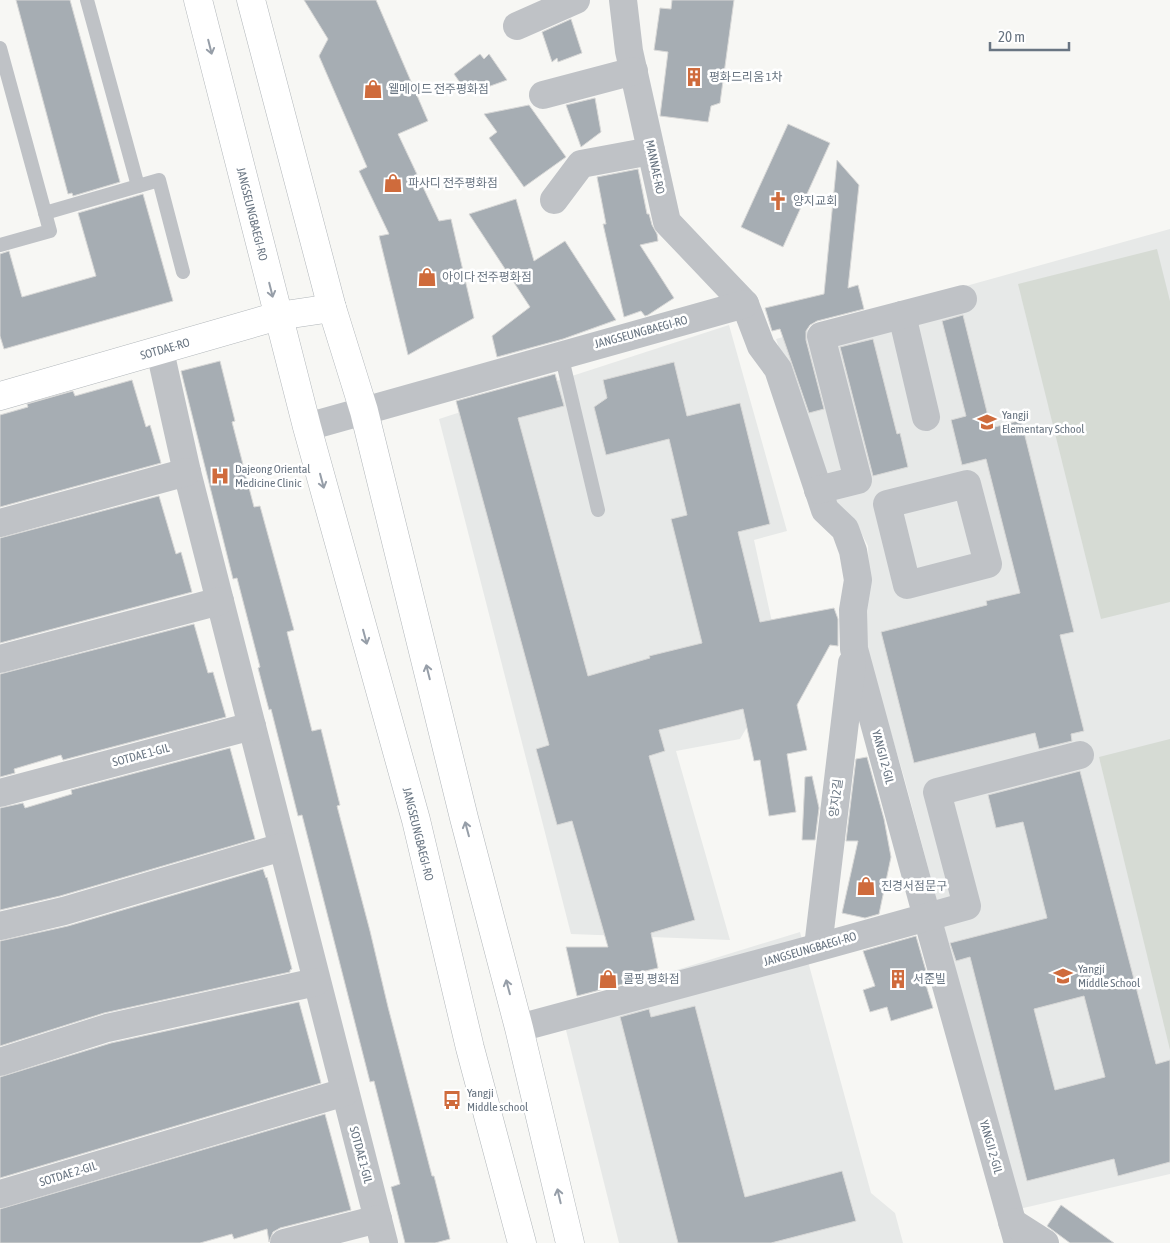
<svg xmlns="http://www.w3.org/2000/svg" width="1170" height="1243" viewBox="0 0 1170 1243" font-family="'Asap Condensed','Noto Sans KR',sans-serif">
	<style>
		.built { fill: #e7e9e8 }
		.pitch { fill: #d6dbd4 }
		.building { fill: #a6adb3; stroke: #d8d8d7; fill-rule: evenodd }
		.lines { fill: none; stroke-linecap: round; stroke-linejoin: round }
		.secondary-casing { stroke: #b1b6ba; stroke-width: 29 }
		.lane { stroke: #bfc2c6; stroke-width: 14 }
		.street { stroke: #bfc2c6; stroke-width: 28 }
		.secondary { stroke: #fff; stroke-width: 28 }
		.oneway { stroke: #969ea8 }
		.labels { text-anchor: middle; stroke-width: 5; stroke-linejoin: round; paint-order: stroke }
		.poi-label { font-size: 12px; fill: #697582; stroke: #fff; text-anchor: start }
		.street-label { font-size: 12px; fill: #697582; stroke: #fff }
	</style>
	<rect width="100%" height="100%" fill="#f7f7f4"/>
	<!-- built -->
	<g class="built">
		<polygon points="1170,229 1170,1174 1019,1209 904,777 865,645 865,610 869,581 868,546 855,521 833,505 776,339"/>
		<polygon points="729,325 787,531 754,540 782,668 740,739 676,751 730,940 571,934 439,419"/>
		<polygon points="800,932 871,1193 895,1213 903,1243 619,1243 560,1006"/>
	</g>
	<!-- pitch -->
	<g class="pitch">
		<polygon points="1157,249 1170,301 1170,602 1101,619 1018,284"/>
		<polygon points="1170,739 1170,1050 1099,757"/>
	</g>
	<!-- building -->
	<g class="building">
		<polygon points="16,0 70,0 120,182 73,196 72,193 68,194"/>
		<polygon points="304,0 376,0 428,121 398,134 439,221 451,219 474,318 408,355 379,236 389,234 359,171 367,167 319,56 328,39"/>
		<polygon points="672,0 734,0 720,103 711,106 708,122 660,116 668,52 654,50 660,8 671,9"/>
		<polygon points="571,19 582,53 558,62 557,58 552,62 542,32"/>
		<polygon points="480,54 484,59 489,54 507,80 468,94 454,74"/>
		<polygon points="595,98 601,132 581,147 566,105"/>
		<polygon points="529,105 566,157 524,187 489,138 497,132 484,114"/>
		<polygon points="788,124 830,143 783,247 741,227"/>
		<polygon points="837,160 859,185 848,288 858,285 864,309 817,321 810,325 806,331 806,340 824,409 809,413 780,329 772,331 765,308 824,294"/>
		<polygon points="638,169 647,214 649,214 652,225 657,234 658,241 640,245 674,298 648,315 645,316 641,311 624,317 603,224 606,224 597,177"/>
		<polygon points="143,194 173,301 4,349 0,336 0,254 9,251 22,297 96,276 78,213"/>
		<polygon points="516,199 534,261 565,241 616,320 563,339 497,357 492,336 530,307 469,214"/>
		<polygon points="963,315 991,428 1021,420 1074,632 1060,635 1084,731 1071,734 1072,741 1039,749 1035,733 914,763 881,632 987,605 986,601 1020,593 986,459 962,465 951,420 966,416 942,321"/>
		<polygon points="873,339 897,434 900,433 908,467 873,476 840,347"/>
		<polygon points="220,361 235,421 232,422 254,507 260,506 294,630 287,632 312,731 321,729 340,805 337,806 370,931 388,1007 432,1176 434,1176 450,1239 435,1243 405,1243 391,1187 400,1184 374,1081 370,1082 302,815 298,816 271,709 269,710 258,668 260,667 237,578 233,579 181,371"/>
		<polygon points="674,362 687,416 740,403 770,524 738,532 760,622 834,608 838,619 838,646 830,645 797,705 807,750 787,754 796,812 769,816 760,760 754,761 743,709 659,730 665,751 649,756 695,920 651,933 658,968 641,972 642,979 577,996 566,947 608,947 572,821 557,825 536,749 549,745 456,401 555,374 564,406 518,418 588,676 650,658 649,656 702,643 671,519 687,515 669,439 606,455 594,407 607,398 603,380"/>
		<polygon points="132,380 146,427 150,425 161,463 0,507 0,415 28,407 27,404 73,391 75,396"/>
		<polygon points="159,496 176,554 181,552 192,592 0,643 0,538"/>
		<polygon points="194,624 208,673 213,672 226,717 63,760 61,755 14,769 15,773 0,777 0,674"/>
		<polygon points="230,748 255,839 60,896 0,910 0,808 23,803 25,808 72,794 71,790"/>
		<polygon points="867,757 884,819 891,857 879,914 865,918 842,913 858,841 846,841 856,759"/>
		<path d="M1080 771 1156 1064 1170 1060V1162L1118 1176 1114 1159 1027 1181 970 957 956 961 950 943 1047 918 1023 822 996 828 988 795ZM1084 996 1105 1077 1055 1090 1034 1009Z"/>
		<polygon points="812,776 819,808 815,840 802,840 805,777"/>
		<polygon points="263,869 266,878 267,877 292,969 290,970 290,972 104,1013 0,1046 0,941 68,926"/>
		<polygon points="916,936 926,971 922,972 933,1008 891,1021 887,1007 870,1012 863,990 875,986 863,951"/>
		<polygon points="299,1002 321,1083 0,1178 0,1077 111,1043"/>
		<polygon points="695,1006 745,1197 842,1171 856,1221 771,1243 678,1243 620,1017 649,1009 651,1017"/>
		<polygon points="325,1114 351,1210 280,1228 273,1232 269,1242 267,1229 234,1239 232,1234 200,1243 0,1243 0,1209"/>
		<polygon points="1061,1205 1114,1243 1070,1243 1047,1226"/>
	</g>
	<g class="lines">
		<!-- secondary casing -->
		<g class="secondary-casing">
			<g id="secondary">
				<polyline points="198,0 307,427 416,820 470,1048 522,1243"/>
				<polyline points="251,0 332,308 364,411 464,818 519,1028 570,1243"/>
				<polyline points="0,396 278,316 332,308"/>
			</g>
		</g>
		<!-- lane -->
		<g class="lane">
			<polyline points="87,0 138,186"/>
			<polyline points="0,48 50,231 0,245"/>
			<polyline points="45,213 159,180 183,272"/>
			<polyline points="561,354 598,510"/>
		</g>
		<!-- street -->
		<g class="street">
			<polyline points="623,0 629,51 667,222 745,304 761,346 778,369 825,510 845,529 853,551 858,580 853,610 854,649 927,917 1018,1243"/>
			<polyline points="517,26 576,0"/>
			<polyline points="543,95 634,71"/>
			<polyline points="554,200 581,164 651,151"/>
			<polyline points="902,315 926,417"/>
			<polyline points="160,351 187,472 384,1243"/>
			<polyline points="307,427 745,304"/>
			<polygon points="967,484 988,564 907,585 887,504"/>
			<polyline points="818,490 858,480 821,336 963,299"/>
			<polyline points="0,523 187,472"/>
			<polyline points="0,659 220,601"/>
			<polyline points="0,793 252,726"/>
			<polyline points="0,926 64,911 282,847"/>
			<polyline points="818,947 852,663"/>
			<polyline points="519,1028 794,954 967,906 937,792 1080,755"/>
			<polyline points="0,1062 107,1028 316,982"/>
			<polyline points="0,1194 345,1092"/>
			<polyline points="1012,1222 1045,1243"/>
			<polyline points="284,1243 378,1219"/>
		</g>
		<!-- secondary -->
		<use href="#secondary" class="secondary"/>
	</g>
	<!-- one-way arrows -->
	<defs><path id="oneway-shaft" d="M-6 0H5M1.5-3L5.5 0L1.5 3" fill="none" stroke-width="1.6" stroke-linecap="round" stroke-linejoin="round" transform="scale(1.25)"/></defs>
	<g class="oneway">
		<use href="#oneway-shaft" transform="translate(210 47) rotate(76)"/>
		<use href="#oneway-shaft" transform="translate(271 290) rotate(76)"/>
		<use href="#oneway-shaft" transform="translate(322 481) rotate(75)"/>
		<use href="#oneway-shaft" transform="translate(365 637) rotate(75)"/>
		<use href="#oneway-shaft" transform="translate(428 672) rotate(-104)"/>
		<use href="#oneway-shaft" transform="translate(467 829) rotate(-105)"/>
		<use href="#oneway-shaft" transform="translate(508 987) rotate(-105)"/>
		<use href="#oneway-shaft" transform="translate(559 1196) rotate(-103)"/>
	</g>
	<!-- icons -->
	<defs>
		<g id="building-bare" transform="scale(1.5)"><path d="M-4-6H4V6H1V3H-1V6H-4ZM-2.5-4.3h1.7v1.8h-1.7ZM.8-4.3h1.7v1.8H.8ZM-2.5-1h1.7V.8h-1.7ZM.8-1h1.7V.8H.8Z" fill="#cf6b3c" stroke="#fff" stroke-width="2.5" paint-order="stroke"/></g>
		<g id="shop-bare" transform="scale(1.5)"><path d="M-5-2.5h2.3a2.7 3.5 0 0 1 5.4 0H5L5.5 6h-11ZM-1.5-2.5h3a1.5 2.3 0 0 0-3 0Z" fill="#cf6b3c" stroke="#fff" stroke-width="2.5" paint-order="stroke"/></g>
		<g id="church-bare" transform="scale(1.5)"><path d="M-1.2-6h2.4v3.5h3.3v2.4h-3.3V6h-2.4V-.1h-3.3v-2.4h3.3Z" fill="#cf6b3c" stroke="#fff" stroke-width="2.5" paint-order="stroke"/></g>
		<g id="school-bare" transform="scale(1.5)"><path d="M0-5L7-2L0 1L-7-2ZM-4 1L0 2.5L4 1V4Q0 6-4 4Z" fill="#cf6b3c" stroke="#fff" stroke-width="2.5" paint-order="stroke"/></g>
		<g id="hospital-bare" transform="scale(1.5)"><path d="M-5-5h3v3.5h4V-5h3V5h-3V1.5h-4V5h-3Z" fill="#cf6b3c" stroke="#fff" stroke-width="2.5" paint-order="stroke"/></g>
		<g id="bus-bare" transform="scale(1.5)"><path d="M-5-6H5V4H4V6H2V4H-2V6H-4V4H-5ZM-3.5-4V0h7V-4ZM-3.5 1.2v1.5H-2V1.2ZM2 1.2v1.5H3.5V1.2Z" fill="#cf6b3c" stroke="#fff" stroke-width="2.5" paint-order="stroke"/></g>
	</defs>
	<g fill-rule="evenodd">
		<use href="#building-bare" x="694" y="77"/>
		<use href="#shop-bare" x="373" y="89"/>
		<use href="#shop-bare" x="393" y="183"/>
		<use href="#church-bare" x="778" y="201"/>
		<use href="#shop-bare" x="427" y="277"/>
		<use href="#school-bare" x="987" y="422"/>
		<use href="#hospital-bare" x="220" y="476"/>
		<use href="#shop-bare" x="866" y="886"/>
		<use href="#school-bare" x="1063" y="976"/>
		<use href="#shop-bare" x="608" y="979"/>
		<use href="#building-bare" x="898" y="979"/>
		<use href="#bus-bare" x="452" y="1100"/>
	</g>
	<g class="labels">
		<!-- poi labels -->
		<g class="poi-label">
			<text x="709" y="81">평화드리움 1차</text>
			<text x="388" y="93">웰메이드 전주평화점</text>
			<text x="408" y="187">파사디 전주평화점</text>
			<text x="793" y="205">양지교회</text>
			<text x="442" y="281">아이다 전주평화점</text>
			<text x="1002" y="419">Yangji<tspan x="1002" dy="14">Elementary School</tspan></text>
			<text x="235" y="473">Dajeong Oriental<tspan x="235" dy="14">Medicine Clinic</tspan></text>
			<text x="881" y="890">진경서점문구</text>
			<text x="1078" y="973">Yangji<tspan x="1078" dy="14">Middle School</tspan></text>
			<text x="623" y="983">콜핑 평화점</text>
			<text x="913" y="983">서준빌</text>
			<text x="467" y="1097">Yangji<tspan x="467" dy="14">Middle school</tspan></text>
		</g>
		<!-- street labels -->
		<g class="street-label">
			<text transform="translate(655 167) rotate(78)" y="4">MANNAE-RO</text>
			<text transform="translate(252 214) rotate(76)" y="4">JANGSEUNGBAEGI-RO</text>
			<text transform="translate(641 332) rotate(-15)" y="4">JANGSEUNGBAEGI-RO</text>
			<text transform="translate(165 349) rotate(-16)" y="4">SOTDAE-RO</text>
			<text transform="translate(141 755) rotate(-15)" y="4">SOTDAE 1-GIL</text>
			<text transform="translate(883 757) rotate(75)" y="4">YANGJI 2-GIL</text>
			<text transform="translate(836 798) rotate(-83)" y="4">양지2길</text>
			<text transform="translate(418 834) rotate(76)" y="4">JANGSEUNGBAEGI-RO</text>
			<text transform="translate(810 949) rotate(-16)" y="4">JANGSEUNGBAEGI-RO</text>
			<text transform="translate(991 1147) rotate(74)" y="4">YANGJI 2-GIL</text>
			<text transform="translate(361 1155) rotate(75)" y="4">SOTDAE 1-GIL</text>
			<text transform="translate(68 1174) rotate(-17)" y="4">SOTDAE 2-GIL</text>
		</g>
	</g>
	<!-- scale -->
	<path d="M990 42v8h79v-8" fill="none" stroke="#697582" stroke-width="2.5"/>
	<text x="998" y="42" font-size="15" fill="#697582" stroke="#ffffff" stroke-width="4" paint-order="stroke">20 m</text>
</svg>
